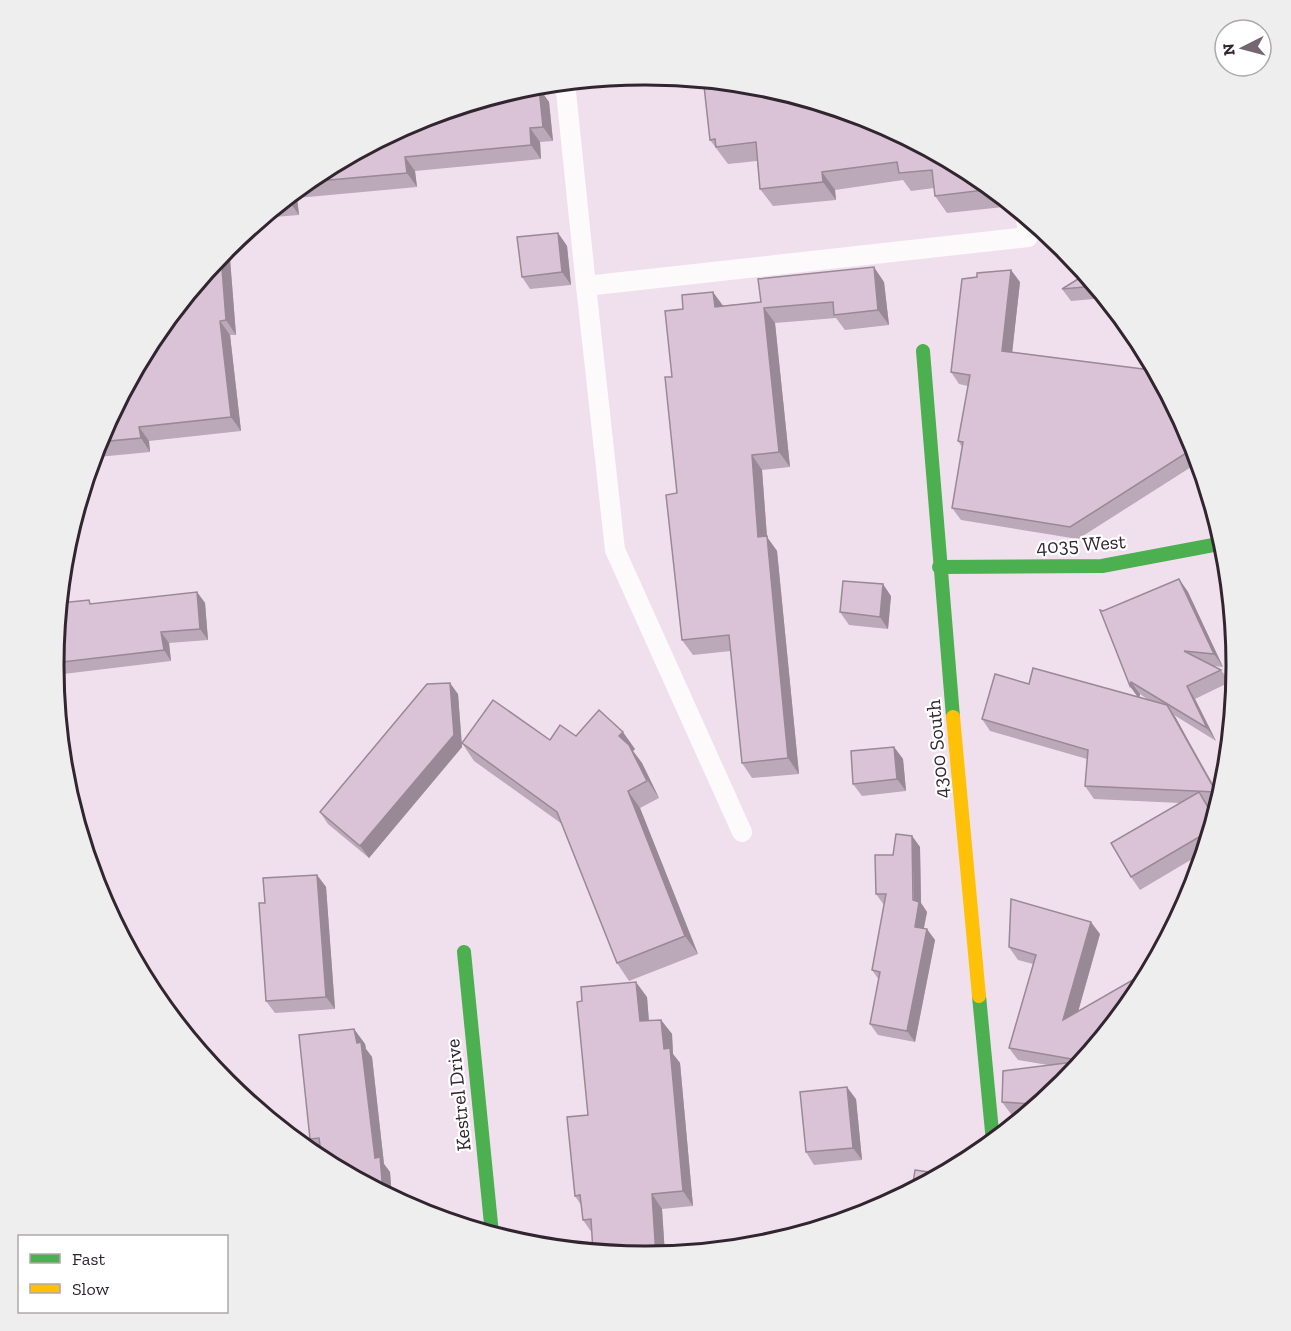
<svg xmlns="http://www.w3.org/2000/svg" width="1291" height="1331" viewBox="0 0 1291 1331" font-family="'Zilla Slab',serif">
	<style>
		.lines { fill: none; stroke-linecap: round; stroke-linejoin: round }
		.lane { stroke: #fdfafc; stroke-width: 20 }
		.fast { stroke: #4caf50; stroke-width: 14 }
		.slow { stroke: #ffc107; stroke-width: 14 }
		.wall { fill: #bba8b8; fill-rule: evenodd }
		.shaded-wall { fill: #998896 }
		.building { fill: #dac3d6; stroke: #998896; stroke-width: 1.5 }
		.labels { text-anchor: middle; stroke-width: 4.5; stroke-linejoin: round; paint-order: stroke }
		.street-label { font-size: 20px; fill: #31262f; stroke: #fff }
		.rim { fill: none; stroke: #31262f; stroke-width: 3 }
	</style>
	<rect width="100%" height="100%" fill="#f0e0ed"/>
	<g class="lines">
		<!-- lane -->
		<g class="lane">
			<polyline points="565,82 586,286 1028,237 1026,216"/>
			<polyline points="586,286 615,550 742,832"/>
		</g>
		<!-- fast -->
		<g class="fast">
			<polyline points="923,351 953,717"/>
			<polyline points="939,567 1102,566 1224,543"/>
			<polyline points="464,952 492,1234"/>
			<polyline points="979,996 993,1142"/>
		</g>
		<!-- slow -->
		<polyline class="slow" points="953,717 979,996"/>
	</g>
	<!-- wall -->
	<g class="wall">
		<polygon points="761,85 853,113 853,114 974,174 1013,206 947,213 935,196 934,188 911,191 903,180 835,190 836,200 773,206 760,189 757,161 728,164 710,140"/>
		<polygon points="539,88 549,102 553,141 540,142 541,159 415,171 417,187 297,198 299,215 262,218 317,174 498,97"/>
		<polygon points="558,233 567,246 571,285 530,289 522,277"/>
		<polygon points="229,246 236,335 230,335 241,431 149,441 150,452 98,457 95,453 99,439"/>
		<polygon points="1086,274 1105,298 1071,301 1062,289"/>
		<polygon points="884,282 889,325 845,330 836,318 775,323 790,467 762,470 767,537 777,551 799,774 752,778 742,763 731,651 693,655 682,640 677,493 672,377 683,309 761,302"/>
		<polygon points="1020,282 1012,352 1151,370 1137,337 1185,426 1180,429 1199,462 1078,539 961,520 952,508 962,447 958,441 968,386 959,384 951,372"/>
		<path d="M1179 579 1188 592 1223 667 1214 666 1221 670 1230 682 1195 699 1216 741 1174 715 1221 798 1218 805 1208 804 1215 816 1204 852 1140 890 1131 877 1180 803 1094 799 1085 786 1087 759 990 731 982 719 1029 684 1138 697 1130 686 1103 611ZM1140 694 1150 701 1139 698Z"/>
		<polygon points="197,592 205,603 208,640 169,643 171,661 55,675 54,665 60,603 92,604"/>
		<polygon points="891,596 888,629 849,625 840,612"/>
		<polygon points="458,694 462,747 369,858 328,824 320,812"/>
		<polygon points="576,736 635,749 633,751 642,763 659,798 640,808 698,954 629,981 617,963 562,824 474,761 462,743 550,740"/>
		<polygon points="894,747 903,759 906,791 862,796 853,784"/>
		<polygon points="912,836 920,847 921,903 927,912 924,928 935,940 915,1042 878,1035 870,1024 879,980 872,970 884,905 876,894 893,855"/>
		<polygon points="317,875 326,887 335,1009 275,1013 266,1001 265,903"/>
		<polygon points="1100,934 1078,1012 1150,970 1064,1084 1026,1115 1011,1114 1002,1102 1048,1065 1018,1060 1009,1048 1033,964 1018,960 1009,947"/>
		<polygon points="647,997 649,1021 661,1020 672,1034 673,1054 680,1063 693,1206 662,1209 665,1255 645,1257 592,1233 583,1220 581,1205 575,1196"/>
		<polygon points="354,1029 365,1044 366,1049 372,1057 384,1164 390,1172 392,1198 322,1160 321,1154 310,1139"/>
		<polygon points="856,1099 862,1160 814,1165 806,1152"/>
	</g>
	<!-- shaded-wall -->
	<g class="shaded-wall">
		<polygon points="539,88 549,102 553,141 543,127"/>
		<polygon points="843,110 853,113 855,133 843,116"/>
		<polygon points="530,128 540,142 541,159 531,145"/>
		<polygon points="405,157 415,171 417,187 407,173"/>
		<polygon points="822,172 835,190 836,200 823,182"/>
		<polygon points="294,193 297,198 299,215 289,201 289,197"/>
		<polygon points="558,233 567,246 571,285 562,272"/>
		<polygon points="229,246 236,335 226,320 221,255"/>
		<polygon points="874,267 884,282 889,325 878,310"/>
		<polygon points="1011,270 1020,282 1011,363 1002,351"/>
		<polygon points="713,292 724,307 715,307"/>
		<polygon points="764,308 775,323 790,467 779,452"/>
		<polygon points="220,321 230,335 241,431 231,417"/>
		<polygon points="1171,418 1180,429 1198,461 1191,450"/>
		<polygon points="139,427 149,441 150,452 141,438"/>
		<polygon points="752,455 762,470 767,537 777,551 799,774 788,758 758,537"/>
		<polygon points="1179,579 1188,592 1223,667 1214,654"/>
		<polygon points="883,584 891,596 888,629 880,617"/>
		<polygon points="197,592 205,603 208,640 200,629"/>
		<polygon points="161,632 169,643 171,661 164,650"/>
		<polygon points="1131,682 1140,694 1139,699 1130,686"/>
		<polygon points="450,683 458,694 462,747 369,858 360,846"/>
		<polygon points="1187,686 1195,699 1216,741 1207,728"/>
		<polygon points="1167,705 1176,718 1220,799 1216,792"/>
		<polygon points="623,732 635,749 633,751 642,763 659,798 619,736"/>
		<polygon points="894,747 903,759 906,791 897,779"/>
		<polygon points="628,791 640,808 698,954 685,936"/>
		<polygon points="1199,792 1215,816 1214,818"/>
		<polygon points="912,836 920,847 921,903 927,912 922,937 915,927"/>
		<polygon points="317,875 326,887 335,1009 326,997"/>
		<polygon points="1091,922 1100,934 1072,1033 1063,1020"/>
		<polygon points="927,929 935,940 915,1042 907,1031"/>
		<polygon points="132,944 144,962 146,980 133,956"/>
		<polygon points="636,982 647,997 650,1036 640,1021"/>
		<polygon points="661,1020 672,1034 673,1054 680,1063 693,1206 683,1191 664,1049"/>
		<polygon points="354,1029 365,1044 366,1049 372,1057 384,1164 390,1172 392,1198 383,1192 375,1158"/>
		<polygon points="847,1087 856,1099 862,1160 853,1148"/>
		<polygon points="652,1194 662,1209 665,1255 656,1256"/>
	</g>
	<!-- building -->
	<g class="building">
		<polygon points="705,80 761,85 843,110 843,116 856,114 872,119 974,174 993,189 935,196 932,170 899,173 897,162 822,172 823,182 760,189 756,142 716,147 715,139 710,140 704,86"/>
		<polygon points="539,88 543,127 530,128 531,145 405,157 407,173 307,182 317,174 419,119 489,98 498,97 498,95 511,91"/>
		<polygon points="558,233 562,272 522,277 517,237"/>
		<polygon points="221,255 226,320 220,321 231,417 139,427 141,438 98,442 154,337"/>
		<polygon points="874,267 878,310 834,315 833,302 764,308 779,452 752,455 758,537 767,536 788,758 742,763 729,635 682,640 666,495 677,493 665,377 672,377 665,311 683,309 682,295 713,292 715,307 761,302 758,279"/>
		<polygon points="1011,270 1002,351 1151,370 1128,337 1134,333 1137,337 1178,413 1171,418 1191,450 1070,527 952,508 963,442 958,441 970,375 951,372 962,279 977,277 977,273"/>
		<polygon points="1086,274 1096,286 1062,289"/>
		<polygon points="1179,579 1214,654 1184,651 1221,670 1187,686 1207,728 1131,682 1130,686 1100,610 1103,611"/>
		<polygon points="843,581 883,584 880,617 840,612"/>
		<polygon points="197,592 200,629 161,632 164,650 54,663 60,603 89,600 90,604"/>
		<polygon points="1033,668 1167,705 1216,792 1085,786 1088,750 982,719 995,674 1029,684"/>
		<polygon points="450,683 454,735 360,846 320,812 427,684"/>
		<polygon points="493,700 550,740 560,725 576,736 599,710 623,732 619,736 629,745 647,781 628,791 685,936 617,963 557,812 462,743"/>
		<polygon points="894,747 897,779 853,784 851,751"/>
		<polygon points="1199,792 1214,818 1211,830 1131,877 1111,843"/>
		<polygon points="896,834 912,836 913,900 919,902 915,927 927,929 907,1031 870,1024 880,972 872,970 886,894 876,894 875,855 893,855"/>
		<polygon points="317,875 326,997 266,1001 259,903 265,903 263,878"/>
		<polygon points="1011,899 1091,922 1063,1020 1150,970 1137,994 1083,1061 1009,1048 1036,955 1009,947"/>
		<polygon points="132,944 133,956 127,945"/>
		<polygon points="636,982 640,1021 661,1020 664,1049 670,1048 683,1191 652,1194 656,1256 645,1257 593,1252 591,1219 583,1220 580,1195 575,1196 567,1117 588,1115 577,1002 582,1001 581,987"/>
		<polygon points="354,1029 357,1043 361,1042 375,1158 380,1157 383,1192 322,1160 319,1138 310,1139 299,1035"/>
		<polygon points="1082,1061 1064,1084 1033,1109 1033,1104 1002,1102 1003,1071"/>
		<polygon points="847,1087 853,1148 806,1152 800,1092"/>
		<polygon points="915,1170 942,1174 912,1190"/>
	</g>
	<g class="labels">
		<!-- street labels -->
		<g class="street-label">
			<text transform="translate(1081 544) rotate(-4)" y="7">4035 West</text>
			<text transform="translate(937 749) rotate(-95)" y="7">4300 South</text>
			<text transform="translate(458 1095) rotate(-96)" y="7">Kestrel Drive</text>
		</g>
	</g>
	<!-- crop -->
	<path d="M0 0H1291V1331H0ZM644 85H646A580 580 0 0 1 1226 665V666A580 580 0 0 1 646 1246H644A580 580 0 0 1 64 666V665A580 580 0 0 1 644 85Z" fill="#efeeee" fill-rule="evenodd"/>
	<path class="rim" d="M644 85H646A580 580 0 0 1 1226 665V666A580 580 0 0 1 646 1246H644A580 580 0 0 1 64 666V665A580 580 0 0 1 644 85Z"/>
	<!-- legend -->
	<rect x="18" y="1235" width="210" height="78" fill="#ffffff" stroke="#ada8ac" stroke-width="1.5"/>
	<rect x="30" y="1254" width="30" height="9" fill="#4caf50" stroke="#ada8ac" stroke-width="1.5"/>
	<text x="72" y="1265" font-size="18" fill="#31262f">Fast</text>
	<rect x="30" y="1284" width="30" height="9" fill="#ffc107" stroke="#ada8ac" stroke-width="1.5"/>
	<text x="72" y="1295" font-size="18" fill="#31262f">Slow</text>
	<!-- north arrow -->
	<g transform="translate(1243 48) rotate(264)"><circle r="28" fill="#ffffff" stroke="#ada8ac" stroke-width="1.5"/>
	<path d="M0-4.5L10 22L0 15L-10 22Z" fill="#746772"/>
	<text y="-9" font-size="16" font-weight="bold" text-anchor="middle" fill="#31262f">N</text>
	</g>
</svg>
